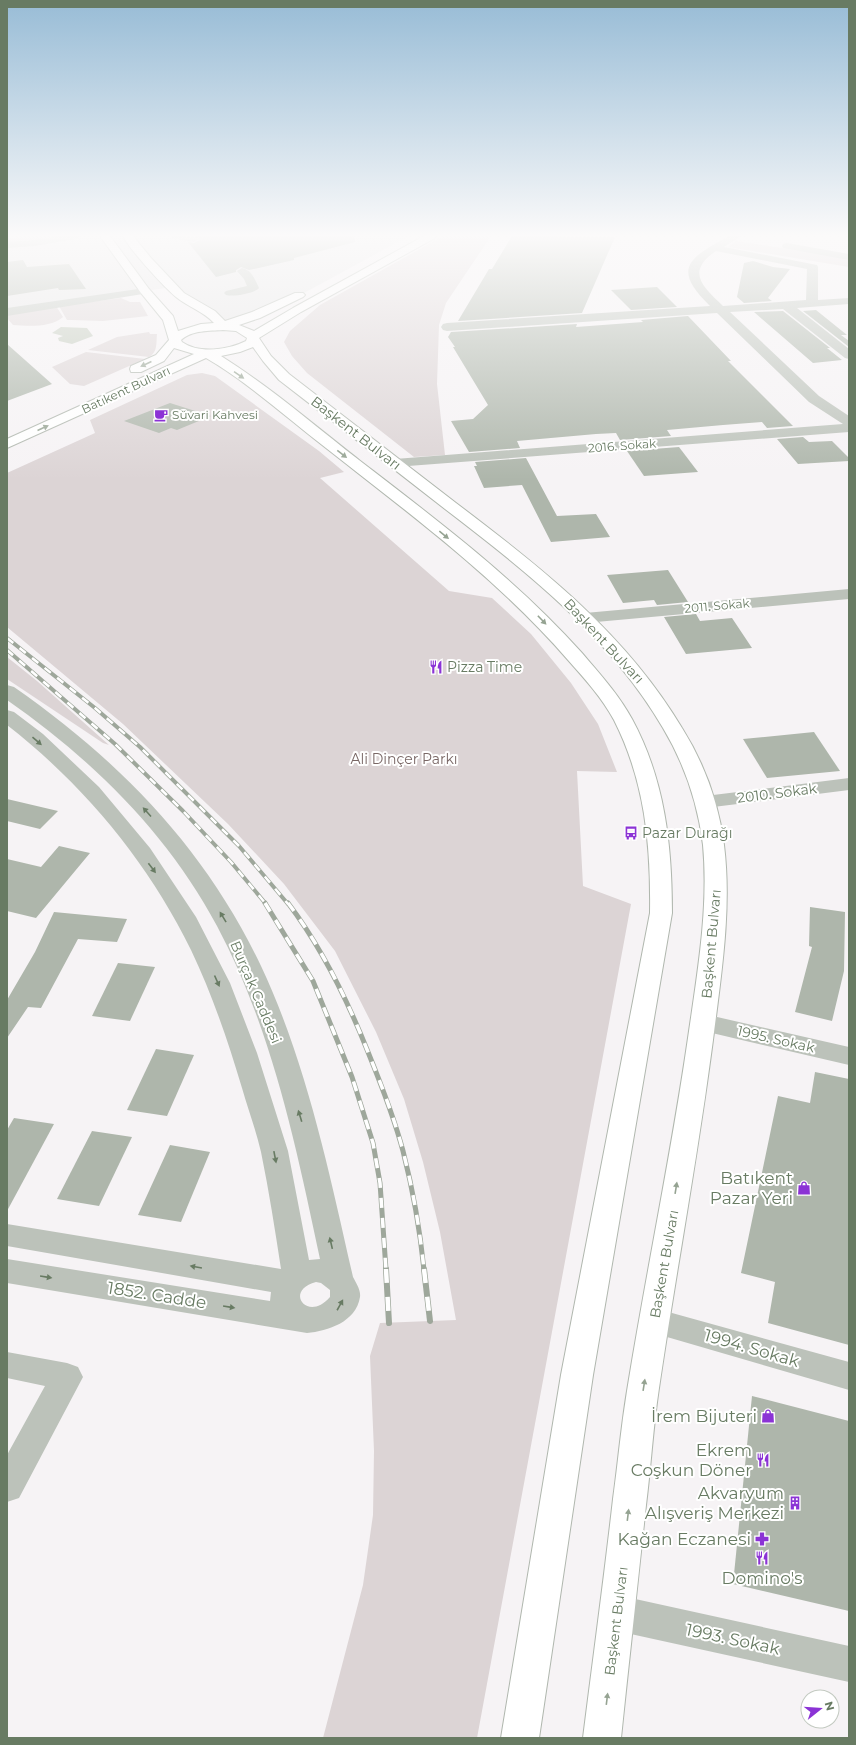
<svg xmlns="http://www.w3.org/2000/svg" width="856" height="1745" viewBox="0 0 856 1745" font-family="Montserrat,sans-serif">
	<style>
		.built { fill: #e6e6e6 }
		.green { fill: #dcd4d5 }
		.water { fill: #c1c9bb }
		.building { fill: #aeb6ab }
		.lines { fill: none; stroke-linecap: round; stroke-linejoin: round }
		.major-casing { stroke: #b0b7ae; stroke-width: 2 }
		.minor { fill: #bcc2ba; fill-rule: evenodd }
		.major { fill: #fff; fill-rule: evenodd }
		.rail-far2-casing { stroke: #9ea79b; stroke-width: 4 }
		.rail-far1-casing { stroke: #9ea79b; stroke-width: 5 }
		.rail-casing { stroke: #9ea79b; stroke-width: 6 }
		.rail-far2 { stroke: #fff; stroke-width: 2.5; stroke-dasharray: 8; stroke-linecap: butt }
		.rail-far1 { stroke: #fff; stroke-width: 3.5; stroke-dasharray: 10; stroke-linecap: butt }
		.rail { stroke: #fff; stroke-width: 4.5; stroke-dasharray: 14; stroke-linecap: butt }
		.oneway { fill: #95a392 }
		.oneway2 { fill: #687b63 }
		.labels { text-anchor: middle; stroke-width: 4; stroke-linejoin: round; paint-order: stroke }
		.far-street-label { font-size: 12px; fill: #687b63; stroke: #fff }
		.far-poi-label { font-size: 12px; fill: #687b63; stroke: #fff; text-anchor: start }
		.street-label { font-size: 14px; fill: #687b63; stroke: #fff }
		.poi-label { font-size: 14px; fill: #687b63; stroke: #fff; text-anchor: start }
		.park-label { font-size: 14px; fill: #796765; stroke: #fff }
		.near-poi-label { font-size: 17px; fill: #687b63; stroke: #fff; text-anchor: end }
		.near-street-label { font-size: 17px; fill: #687b63; stroke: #fff }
	</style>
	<rect width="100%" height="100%" fill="#f6f3f5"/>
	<!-- built -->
	<polygon class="built" points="7,236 409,236 304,293 223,326 172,287 7,312"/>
	<!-- green -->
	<g class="green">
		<polygon points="25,236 62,236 47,239 7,241 7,239"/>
		<polygon points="443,236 491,236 446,303 439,325 437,384 445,455 414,457 307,373 292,356 284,342 290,331 320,305"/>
		<polygon points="736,241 849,258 849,267 728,247"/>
		<polygon points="121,298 130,302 140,302 148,316 103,321 72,320 67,320 59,306"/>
		<path d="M56 306 63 317C50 328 28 326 13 325L7 318V314Z"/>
		<path d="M149 332 150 334H157C156 343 158 352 149 357L88 350 117 337Z"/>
		<polygon points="86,352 145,359 84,386 70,384 52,367"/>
		<polygon points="202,373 215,376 319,451 344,472 320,478 449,591 492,598 531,634 571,683 598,724 617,772 577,771 583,886 631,904 477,1738 323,1738 363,1585 373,1515 374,1451 370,1356 380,1323 456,1320 440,1232 423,1162 404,1099 376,1032 335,951 284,884 228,824 123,724 7,627 7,473 95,433 90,420 187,375"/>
		<polygon points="7,657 37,681 109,745 103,743 7,679"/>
	</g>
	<!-- water -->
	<polygon class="water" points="61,327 87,328 93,336 72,344 59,341 58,338 63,336 52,333"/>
	<!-- building -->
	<g class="building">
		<polygon points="198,236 354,236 355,242 294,258 294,260 249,270 241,267 236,270 236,272 216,277 188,242 194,243 200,240"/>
		<polygon points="512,236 615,237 582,313 458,321 489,269 492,269"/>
		<polygon points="23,260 27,267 69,264 86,289 59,290 58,288 7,296 7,262"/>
		<polygon points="753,261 773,267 790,269 768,298 772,301 744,303 737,297 744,263"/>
		<polygon points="657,287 677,307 631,310 611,290"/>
		<polygon points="816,310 847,335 841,335 849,341 849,347 803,311"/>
		<polygon points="783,311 830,348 827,348 842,360 813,363 754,312"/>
		<polygon points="688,316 731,361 728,361 793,426 767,428 762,422 723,425 667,430 671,436 620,440 616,433 596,434 517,441 520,448 469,452 451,421 473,419 488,405 453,347 455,347 448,337 451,332 577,324 576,327 643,322 641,320"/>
		<polygon points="7,344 52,384 7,401"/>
		<polygon points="170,403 211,416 177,430 171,428 159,433 124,421"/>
		<polygon points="803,437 809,442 832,441 849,458 849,461 798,464 777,439"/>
		<polygon points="679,447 698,472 644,476 627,451"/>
		<polygon points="526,458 557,516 596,514 610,537 551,542 522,485 484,488 474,466 477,466 475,462"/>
		<polygon points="668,570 688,602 657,605 654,600 623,603 607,575"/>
		<polygon points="696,614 700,621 732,618 752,648 686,654 664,617"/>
		<polygon points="814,732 840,771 767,778 743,739"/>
		<polygon points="7,799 58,811 40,829 7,821"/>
		<polygon points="59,846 90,853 36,918 7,911 7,859 41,867"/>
		<polygon points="810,907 845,912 844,971 832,1021 795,1012 812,947 809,946"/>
		<polygon points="54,912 127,919 117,942 78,939 41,1008 28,1007 7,1038 7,1000 35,952"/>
		<polygon points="118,963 155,967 130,1021 92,1016"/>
		<polygon points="156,1049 194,1055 167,1116 127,1110"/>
		<polygon points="815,1072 849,1079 849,1345 768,1323 775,1282 741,1273 778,1096 810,1103"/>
		<polygon points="14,1118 54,1124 7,1211 7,1130"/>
		<polygon points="92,1131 132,1137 99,1206 57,1199"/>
		<polygon points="170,1145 210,1152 181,1222 138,1215"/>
		<polygon points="752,1396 849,1421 849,1611 733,1584"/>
	</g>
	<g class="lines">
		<!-- major casing -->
		<g class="major-casing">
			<path id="major" d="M100 236H110L149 289 173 316 178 331 201 324 214 323C203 311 188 307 176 297 163 286 130 250 123 236H133L151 258 184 293 215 311 225 321 252 312 295 293H303L305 295 303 297 260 318 239 325 254 331 293 308 424 236H436L435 238 301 312 259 338 271 356 289 374C345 417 400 460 456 503 542 568 626 634 682 728 704 763 719 804 724 845 732 909 721 976 713 1040 698 1156 676 1272 659 1388 653 1427 651 1466 646 1505 638 1582 629 1660 621 1738H583C593 1658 604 1579 613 1499 618 1463 621 1427 627 1391 646 1273 671 1156 688 1038 697 975 709 909 703 845 698 804 684 763 663 728 610 637 527 572 445 509 390 466 335 423 279 380L263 361 253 347 240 352 221 356C269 386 314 425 359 460 437 520 517 580 582 653 600 674 619 695 632 719 665 780 672 845 672 913L593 1375 539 1738H501L561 1375 650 913C651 845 645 781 614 720 602 698 585 679 568 660 498 579 410 514 326 448 287 418 249 383 206 358L7 448V439L194 354 174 348 164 361 141 372H131L130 369 131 366 156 355 169 340 163 320 141 293ZM223 330 236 331 247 338 246 341C228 350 199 354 182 342L181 340C192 330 209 331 223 330Z"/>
		</g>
		<!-- minor -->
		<g class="minor">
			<polygon points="60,236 80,236 75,239 35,246 7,248 7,242 35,240"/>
			<polygon points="171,236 198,237 199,239 194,242 172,238"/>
			<path d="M729 236H741L724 247 817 265 818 267V300L849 298V304L797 308 849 349V359L845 358 783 309 730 312 819 396 849 416V432L395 467 390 466 388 463 390 460 395 459 843 424 809 402 717 313 447 331 443 330 441 327 443 324 447 323 710 306C671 268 689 258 729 236ZM716 251 807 269 806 300 723 306C703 287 685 272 716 251Z"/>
			<polygon points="787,243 849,254 849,260 783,248 782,246 783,244"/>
			<path d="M242 268C252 270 255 280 259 288 254 294 233 297 226 295L224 293 226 291 247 286 244 279 237 271Z"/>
			<polygon points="145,288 149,289 151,291 149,293 7,316 7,308"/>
			<polygon points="849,589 849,599 585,623 579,622 576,618 579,614 585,613"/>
			<path d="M7 685 14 687C120 761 205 848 261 966 307 1064 329 1172 353 1277 356 1283 361 1290 360 1297 356 1322 328 1331 307 1333L7 1283V1259L270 1301 271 1292 7 1246V1224L281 1269C275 1230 269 1191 261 1152 256 1130 248 1109 242 1088 228 1041 212 994 191 950 148 862 84 785 7 725V710L14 712 43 734 99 787 150 848 196 917 230 983 257 1053 288 1151 309 1260 320 1259C296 1146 272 1029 217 926 168 834 92 759 7 700ZM316 1282 321 1283 330 1290V1297C308 1323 283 1291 316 1282Z"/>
			<polygon points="849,778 849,790 705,808 698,806 695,802 698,798 705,796"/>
			<polygon points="704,1014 849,1047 849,1065 695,1029 692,1023 695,1017"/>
			<polygon points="654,1308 849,1362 849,1390 643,1330 639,1321 643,1312"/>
			<polygon points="7,1352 67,1363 78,1367 83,1377 19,1498 7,1502 7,1455 45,1386 7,1378"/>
			<polygon points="617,1595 849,1646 849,1682 617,1631 604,1626 599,1613 604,1600"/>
		</g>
		<!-- major -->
		<use href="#major" class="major"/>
		<!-- rail-far2 casing -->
		<g class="rail-far2-casing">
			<g id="rail-far2">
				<polyline points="7,638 95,708 140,747 239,846 288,904"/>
				<polyline points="7,650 115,744 183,811 231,862 266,904"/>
			</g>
		</g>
		<!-- rail-far1 casing -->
		<g class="rail-far1-casing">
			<g id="rail-far1">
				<polyline points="265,903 313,981 352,1077 373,1143 380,1183 386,1270"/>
				<path d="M288 903C322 948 347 999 368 1052 381 1084 394 1117 403 1151 413 1190 420 1230 424 1270"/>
			</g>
		</g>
		<!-- rail casing -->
		<g class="rail-casing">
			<g id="rail">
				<polyline points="386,1269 389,1323"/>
				<polyline points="424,1269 430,1321"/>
			</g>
		</g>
		<!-- rail-far2 -->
		<use href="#rail-far2" class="rail-far2"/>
		<!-- rail-far1 -->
		<use href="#rail-far1" class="rail-far1"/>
		<!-- rail -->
		<use href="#rail" class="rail"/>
	</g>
	<!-- one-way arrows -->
	<defs><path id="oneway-solid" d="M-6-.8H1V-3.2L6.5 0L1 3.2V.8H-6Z"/></defs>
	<g class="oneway">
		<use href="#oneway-solid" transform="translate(146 364) rotate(155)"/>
		<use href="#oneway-solid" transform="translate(239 375) rotate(34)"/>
		<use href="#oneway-solid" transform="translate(43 428) rotate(-24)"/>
		<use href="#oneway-solid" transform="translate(342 454) rotate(38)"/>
		<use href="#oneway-solid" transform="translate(444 535) rotate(39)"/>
		<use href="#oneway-solid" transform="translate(542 620) rotate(46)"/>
		<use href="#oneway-solid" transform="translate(676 1188) rotate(-81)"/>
		<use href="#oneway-solid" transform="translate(644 1385) rotate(-81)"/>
		<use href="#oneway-solid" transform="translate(628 1515) rotate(-83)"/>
		<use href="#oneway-solid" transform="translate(607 1699) rotate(-83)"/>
	</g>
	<g class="oneway2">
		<use href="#oneway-solid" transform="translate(37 741) rotate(41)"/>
		<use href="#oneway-solid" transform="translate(147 812) rotate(-132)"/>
		<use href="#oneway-solid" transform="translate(152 868) rotate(53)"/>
		<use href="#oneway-solid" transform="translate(223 917) rotate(-121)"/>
		<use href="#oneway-solid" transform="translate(217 981) rotate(66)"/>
		<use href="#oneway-solid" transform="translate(300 1116) rotate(-107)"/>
		<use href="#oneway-solid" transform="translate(275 1157) rotate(79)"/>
		<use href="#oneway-solid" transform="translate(331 1243) rotate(-103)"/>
		<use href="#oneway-solid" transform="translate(196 1267) rotate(-170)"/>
		<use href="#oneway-solid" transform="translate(46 1277) rotate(9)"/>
		<use href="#oneway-solid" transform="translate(340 1305) rotate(-61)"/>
		<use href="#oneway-solid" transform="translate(229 1307) rotate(9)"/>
	</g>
	<!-- sky -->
	<linearGradient id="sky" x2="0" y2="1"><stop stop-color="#98bcd6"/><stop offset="0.49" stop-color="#fbfafa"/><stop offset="1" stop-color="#fbfafa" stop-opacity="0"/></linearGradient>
	<rect width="856" height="480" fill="url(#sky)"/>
	<!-- icons -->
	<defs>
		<g id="cafe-bare" transform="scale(1.08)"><path d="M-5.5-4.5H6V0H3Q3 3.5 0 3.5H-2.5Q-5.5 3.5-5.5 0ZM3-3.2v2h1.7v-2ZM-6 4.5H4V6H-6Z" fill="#8b33d5" stroke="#fff" stroke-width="2.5" paint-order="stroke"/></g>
		<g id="restaurant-bare" transform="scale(1.08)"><path d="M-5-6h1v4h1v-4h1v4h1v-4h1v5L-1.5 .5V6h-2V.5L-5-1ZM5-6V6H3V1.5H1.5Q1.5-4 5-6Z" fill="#8b33d5" stroke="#fff" stroke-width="2.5" paint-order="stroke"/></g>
		<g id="bus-bare" transform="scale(1.08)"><path d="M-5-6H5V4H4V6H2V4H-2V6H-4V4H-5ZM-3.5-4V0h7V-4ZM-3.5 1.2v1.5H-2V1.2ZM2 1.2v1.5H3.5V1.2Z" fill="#8b33d5" stroke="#fff" stroke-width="2.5" paint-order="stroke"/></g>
		<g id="shop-bare" transform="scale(1.08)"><path d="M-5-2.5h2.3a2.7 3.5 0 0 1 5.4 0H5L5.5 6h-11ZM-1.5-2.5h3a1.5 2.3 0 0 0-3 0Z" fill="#8b33d5" stroke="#fff" stroke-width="2.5" paint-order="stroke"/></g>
		<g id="building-bare" transform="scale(1.08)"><path d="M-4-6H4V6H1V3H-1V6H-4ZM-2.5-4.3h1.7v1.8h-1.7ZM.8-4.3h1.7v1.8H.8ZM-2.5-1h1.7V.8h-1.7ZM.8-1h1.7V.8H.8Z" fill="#8b33d5" stroke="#fff" stroke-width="2.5" paint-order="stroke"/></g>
		<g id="pharmacy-bare" transform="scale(1.08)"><path d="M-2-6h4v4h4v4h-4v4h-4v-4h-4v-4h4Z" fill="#8b33d5" stroke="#fff" stroke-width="2.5" paint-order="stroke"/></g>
	</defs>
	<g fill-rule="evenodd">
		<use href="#cafe-bare" x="161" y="415"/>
		<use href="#restaurant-bare" x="436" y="667"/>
		<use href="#bus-bare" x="631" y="833"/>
		<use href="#shop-bare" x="804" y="1188"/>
		<use href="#shop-bare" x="768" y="1416"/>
		<use href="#restaurant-bare" x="763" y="1460"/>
		<use href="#building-bare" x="795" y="1503"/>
		<use href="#pharmacy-bare" x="762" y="1539"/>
		<use href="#restaurant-bare" x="762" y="1558"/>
	</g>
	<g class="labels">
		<!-- far-street labels -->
		<g class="far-street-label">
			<text transform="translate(126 390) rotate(-25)" y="4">Batıkent Bulvarı</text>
			<text transform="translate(622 446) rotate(-4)" y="4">2016. Sokak</text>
			<text transform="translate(717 606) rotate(-5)" y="4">2011. Sokak</text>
		</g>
		<!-- far-poi labels -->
		<g class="far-poi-label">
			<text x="172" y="419">Süvari Kahvesi</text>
		</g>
		<!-- street labels -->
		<g class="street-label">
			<text transform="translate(356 433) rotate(38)" y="5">Başkent Bulvarı</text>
			<text transform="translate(604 641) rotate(47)" y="5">Başkent Bulvarı</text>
			<text transform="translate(777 793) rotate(-7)" y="5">2010. Sokak</text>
			<text transform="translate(711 944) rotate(-85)" y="5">Başkent Bulvarı</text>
			<text transform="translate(256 992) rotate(67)" y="5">Burçak Caddesi</text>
			<text transform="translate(776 1039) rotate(13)" y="5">1995. Sokak</text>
			<text transform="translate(664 1264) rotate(-80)" y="5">Başkent Bulvarı</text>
			<text transform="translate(616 1621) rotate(-83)" y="5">Başkent Bulvarı</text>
		</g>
		<!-- poi labels -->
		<g class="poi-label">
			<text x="447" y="672">Pizza Time</text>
			<text x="642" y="838">Pazar Durağı</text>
		</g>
		<!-- park labels -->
		<g class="park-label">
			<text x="404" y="764">Ali Dinçer Parkı</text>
		</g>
		<!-- near-poi labels -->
		<g class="near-poi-label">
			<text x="793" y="1184">Batıkent<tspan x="793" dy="20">Pazar Yeri</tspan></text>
			<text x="757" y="1422">İrem Bijuteri</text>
			<text x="752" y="1456">Ekrem<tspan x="752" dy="20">Coşkun Döner</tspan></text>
			<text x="784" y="1499">Akvaryum<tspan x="784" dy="20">Alışveriş Merkezi</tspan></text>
			<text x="751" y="1545">Kağan Eczanesi</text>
			<text x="762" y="1584" text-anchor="middle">Domino's</text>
		</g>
		<!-- near-street labels -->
		<g class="near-street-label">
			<text transform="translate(157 1295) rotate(9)" y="6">1852. Cadde</text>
			<text transform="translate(752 1348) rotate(16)" y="6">1994. Sokak</text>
			<text transform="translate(733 1639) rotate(12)" y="6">1993. Sokak</text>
		</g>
	</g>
	<!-- border -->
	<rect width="856" height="1745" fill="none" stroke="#687b63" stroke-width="16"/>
	<!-- north arrow -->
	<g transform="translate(820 1709) rotate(73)"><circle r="19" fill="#ffffff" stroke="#c3cac1"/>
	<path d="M0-3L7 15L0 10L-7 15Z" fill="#8b33d5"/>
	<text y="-6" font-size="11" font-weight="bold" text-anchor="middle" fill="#687b63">N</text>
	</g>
</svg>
